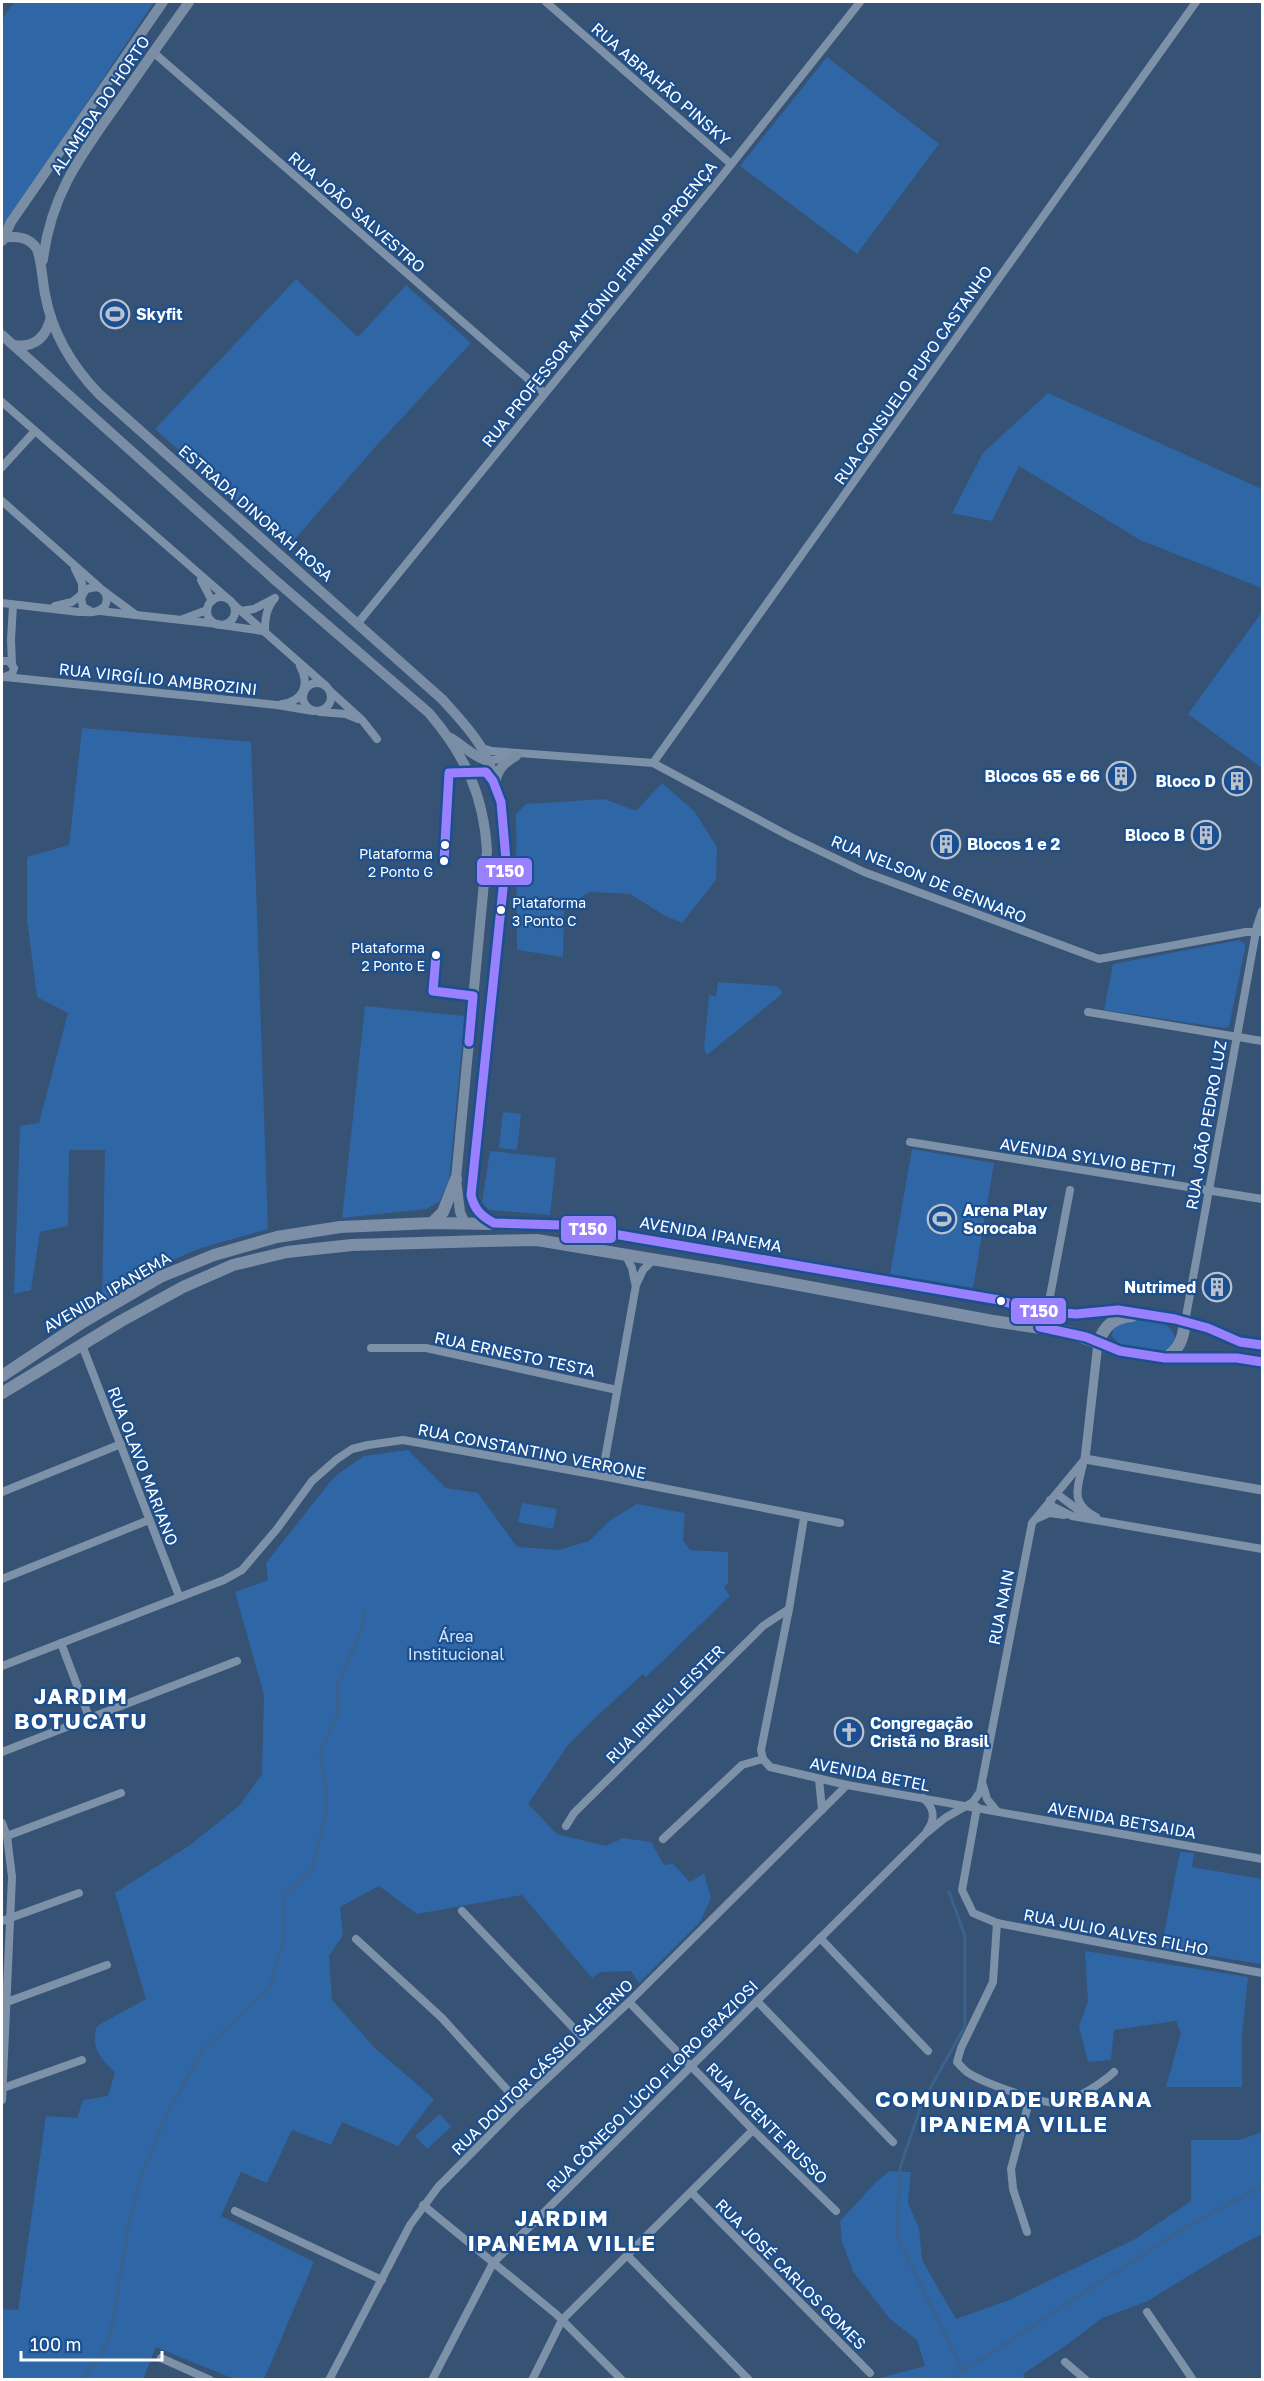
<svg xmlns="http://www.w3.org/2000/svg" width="1264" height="2381" viewBox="0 0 1264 2381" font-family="'Golos Text',sans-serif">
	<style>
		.green { fill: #2f66a5 }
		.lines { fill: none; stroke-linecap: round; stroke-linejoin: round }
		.stream { stroke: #3b618d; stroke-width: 3 }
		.minor { stroke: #7d92a8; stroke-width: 8 }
		.tertiary { stroke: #7d92a8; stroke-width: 9 }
		.secondary { stroke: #798da4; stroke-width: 10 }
		.primary { stroke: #7d8ea7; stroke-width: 12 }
		.bus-1-casing { stroke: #1b4f8f; stroke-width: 14 }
		.bus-1 { stroke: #9880ff; stroke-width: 9 }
		.bus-dot { fill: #fff; stroke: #1b4f8f; stroke-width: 2 }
		.labels { text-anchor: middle; stroke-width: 4.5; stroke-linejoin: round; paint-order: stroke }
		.bus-label { font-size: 14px; fill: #fff; stroke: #1b4f8f; text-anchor: end }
		.street-label { font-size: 16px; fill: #fff; stroke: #1b4f8f }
		.poi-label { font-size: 16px; font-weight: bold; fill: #fff; stroke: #1b4f8f; text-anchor: start }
		.park-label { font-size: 16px; fill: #cfe3fa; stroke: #1b4f8f }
		.district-label { font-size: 22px; font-weight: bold; letter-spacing: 1.5px; fill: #fff; stroke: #1b4f8f }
		.line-badge { stroke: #1b4f8f; stroke-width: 2 }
		.badge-label { font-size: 16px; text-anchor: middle; font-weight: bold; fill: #fff }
	</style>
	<rect width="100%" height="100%" fill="#365274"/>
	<!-- green -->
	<g class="green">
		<polygon points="14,2 154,2 22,200 2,227 2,19"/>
		<polygon points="827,57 939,144 857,254 740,166"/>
		<polygon points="296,279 358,337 406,285 471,343 377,445 288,547 155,429"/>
		<polygon points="1048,393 1262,489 1262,588 1140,540 1019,466 992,521 952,513 983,453"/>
		<polygon points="1262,612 1262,768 1188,714"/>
		<polygon points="82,728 251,742 268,1229 201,1248 161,1265 102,1303 105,1150 69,1150 68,1226 40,1232 31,1290 14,1294 20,1126 39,1123 68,1013 37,997 27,920 27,857 69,845"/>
		<polygon points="662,783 694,811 717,847 716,880 682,923 664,915 630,894 590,892 564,908 563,957 517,950 516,814 526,804 605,799 636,811"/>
		<polygon points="1239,940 1245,944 1245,948 1229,1027 1224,1028 1104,1010 1113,964"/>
		<polygon points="718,982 776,986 781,990 782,994 707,1055 704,1049 709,995 716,996"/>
		<polygon points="365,1006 465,1016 449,1180 439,1202 426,1209 342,1218"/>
		<polygon points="503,1112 521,1114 517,1150 499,1148"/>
		<polygon points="912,1149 994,1163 973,1288 890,1274"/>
		<polygon points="490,1151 556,1158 550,1215 489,1210 482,1202"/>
		<path d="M1128 1319C1147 1321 1170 1317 1176 1339L1172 1345 1162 1352 1122 1346 1112 1336 1113 1328Z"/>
		<path d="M408 1450 446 1488 478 1493 517 1547 559 1550 589 1541 609 1521 637 1504 685 1513 683 1540 690 1550 728 1552V1583L724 1587 730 1596 646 1677 643 1674 596 1717 568 1745 528 1804 557 1834 606 1846 623 1838 651 1842 664 1865 673 1864 690 1882 704 1873 711 1898 700 1922 639 1983 631 1971 600 1972 592 1978 522 1895 417 1914 379 1886 340 1907 343 1935 329 1956 332 2000 376 2049 434 2099 398 2146 342 2122 331 2145 292 2130 267 2183 241 2172 221 2216 314 2262 264 2379H234L156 2347 143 2379H2V2309L18 2310 46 2116 77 2118 83 2100 108 2096 115 2072C100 2059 90 2047 97 2026L146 1999 115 1893 190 1845 240 1805 262 1774 264 1695 235 1592 268 1580 266 1563 334 1477 364 1456Z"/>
		<polygon points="522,1503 557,1509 553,1529 518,1522"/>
		<polygon points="1180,1852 1194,1853 1192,1867 1262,1879 1261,1964 1161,1948"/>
		<polygon points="1085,1951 1248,1977 1242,2034 1242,2087 1166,2087 1181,2033 1176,2021 1114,2030 1111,2060 1088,2062 1079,2026 1088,2002"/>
		<polygon points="440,2114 451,2127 427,2149 415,2136"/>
		<polygon points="1262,2132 1262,2234 1226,2253 1146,2302 1102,2318 1068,2344 1023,2374 1026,2379 876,2379 925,2366 917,2340 890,2319 854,2273 842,2242 840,2221 877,2181 890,2171 911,2172 908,2203 919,2228 922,2260 956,2319 1009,2300 1135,2239 1191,2201 1191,2140 1239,2140"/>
	</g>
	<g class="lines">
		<!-- stream -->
		<g class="stream">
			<polyline points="949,1892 965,1936 965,2026 922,2103 900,2168 897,2236 963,2371"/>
			<polyline points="80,2380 99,2360 111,2332 129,2222 142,2174 167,2114 203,2050 270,1988 283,1942 283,1897 313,1867 326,1815 326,1790 320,1754 338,1713 337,1686 360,1633 365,1611"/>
			<polyline points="955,2380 963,2371 1184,2228 1262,2186"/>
		</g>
		<!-- minor -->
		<g class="minor">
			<polyline points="546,2 731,164"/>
			<polyline points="153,52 543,392"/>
			<polyline points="2,402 227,598"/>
			<polyline points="2,467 35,431"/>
			<polyline points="2,501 99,587"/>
			<polyline points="201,580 212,601"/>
			<polyline points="105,592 136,615"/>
			<circle cx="221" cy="611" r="14"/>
			<path d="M2 603 79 612C89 612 98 614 105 606 109 597 106 590 97 587L86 589 81 598 83 607 92 612"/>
			<polyline points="233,604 326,686"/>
			<polyline points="55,606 72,602 82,594 82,583 75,569"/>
			<polyline points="100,611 218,624"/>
			<path d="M241 611 254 609 275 598C266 608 265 619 265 632"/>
			<polyline points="183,619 207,610"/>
			<polyline points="358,623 722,176 860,2"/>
			<polyline points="222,625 263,631"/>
			<polyline points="2,661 9,661 14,668 12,674 4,677"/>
			<polyline points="12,664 11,640 13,605"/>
			<polyline points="5,677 277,705 313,711"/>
			<circle cx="317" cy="697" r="14"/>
			<polyline points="330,691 362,720 377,739"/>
			<path d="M282 704C304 701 310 684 300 666"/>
			<polyline points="320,712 346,714 358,719"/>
			<polyline points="482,748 492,751 653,763 791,837 864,872 1099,959 1246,932 1262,932"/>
			<polyline points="488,761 513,756"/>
			<polyline points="653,763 1196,2"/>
			<polyline points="1088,1012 1262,1041"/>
			<polyline points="910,1142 1262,1199"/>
			<polyline points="626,1256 632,1268 635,1283"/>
			<polyline points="1047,1312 1070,1190"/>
			<polyline points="1185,1322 1257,926 1262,911"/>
			<polyline points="82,1345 179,1596"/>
			<polyline points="371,1348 426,1348 617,1390"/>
			<path d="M1083 1464C1077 1490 1070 1503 1096 1517"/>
			<polyline points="602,1476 636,1285 643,1270 653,1260"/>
			<polyline points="2,1492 121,1444"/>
			<polyline points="1057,1494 1085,1515"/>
			<polyline points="1050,1500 1052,1506 1072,1516 1262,1549"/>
			<polyline points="1038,1518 1049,1513 1064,1515"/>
			<polyline points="2,1579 149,1520"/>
			<polyline points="61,1643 89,1717"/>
			<polyline points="2,1666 224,1580 242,1570 277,1529 312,1481 337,1459 352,1449 368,1445 403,1440 602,1476 840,1523"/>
			<polyline points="2,1752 237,1661"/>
			<polyline points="763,1759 770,1767 847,1785 1262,1859"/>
			<polyline points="763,1759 761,1750 789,1609 804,1518"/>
			<polyline points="819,1779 822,1810"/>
			<polyline points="983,1785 987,1799 996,1810"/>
			<path d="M923 1798C934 1807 936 1819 927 1831"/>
			<polyline points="977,1807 962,1890 973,1913 997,1923 1262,1973"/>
			<polyline points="2,1823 7,1836 12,1877 2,2100"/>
			<polyline points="566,1826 574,1813 763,1626 789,1609"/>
			<polyline points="7,1836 121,1793"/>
			<polyline points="663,1839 742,1765 763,1759"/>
			<polyline points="462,1911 586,2041"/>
			<polyline points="2,1921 79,1893"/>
			<path d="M997 1923 993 1982 961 2048 957 2062C960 2065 963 2069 967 2072 981 2082 1046 2106 1062 2103 1074 2101 1105 2081 1114 2072"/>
			<polyline points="820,1938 928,2051"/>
			<polyline points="356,1939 442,2018 520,2104"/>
			<polyline points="757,2001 893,2142"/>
			<polyline points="7,2002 107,1965"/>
			<polyline points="629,2002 753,2130 836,2211"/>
			<polyline points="3,2088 82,2060"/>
			<polyline points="692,2193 870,2373"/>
			<polyline points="423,2205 556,2314 622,2380"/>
			<polyline points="235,2211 382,2280"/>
			<polyline points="1027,2232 1013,2189 1011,2169 1030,2098"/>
			<polyline points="627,2255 749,2380"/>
			<polyline points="1147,2312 1193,2380"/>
			<polyline points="161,2358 210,2380"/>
			<polyline points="1065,2362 1086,2380"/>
			<polyline points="329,2380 410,2225 438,2187 520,2104 629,2002 847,1785"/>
			<polyline points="432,2380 493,2263 924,1835 945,1818 973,1802 980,1792 1032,1523 1085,1459"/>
			<polyline points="532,2380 562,2320 753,2130"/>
		</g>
		<!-- tertiary -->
		<polyline class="tertiary" points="1098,1343 1085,1459 1262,1490"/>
		<!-- secondary -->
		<g class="secondary">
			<path d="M2 238C15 236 29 236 37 249 42 263 42 279 45 294 52 333 72 366 99 394L443 700C456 715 471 730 481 747 501 780 504 823 506 860L471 1195C473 1210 480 1216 494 1223"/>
			<polyline points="2,241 11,222 163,2"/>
			<path d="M43 260C51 193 82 154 120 100 143 67 166 34 189 2"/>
			<path d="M2 335 275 580 429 713C465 755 484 796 487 851L456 1179 460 1212 465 1223"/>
			<path d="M13 345C34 348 46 338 51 317"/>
			<path d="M451 738C464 746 472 756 488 761"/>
			<path d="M495 784C497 769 504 763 516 756"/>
		</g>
		<!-- primary -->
		<g class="primary">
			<polyline points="432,1223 443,1212 456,1179"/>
			<path d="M1098 1343C1105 1325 1113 1318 1132 1316"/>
			<path d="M1165 1358C1180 1349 1183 1339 1185 1322"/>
			<polyline points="2,1376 83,1322 160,1277 214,1255 277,1237 340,1227 432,1223 561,1225 999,1300 1030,1310 1047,1312 1076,1314 1118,1310 1175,1319 1208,1328 1240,1342 1262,1345"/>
			<polyline points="2,1393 121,1321 183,1287 233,1265 287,1252 352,1245 484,1241 537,1240 723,1271 993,1321 1068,1332 1120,1351 1165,1358 1237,1358 1262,1362"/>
		</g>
		<!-- bus-1 casing -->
		<g class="bus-1-casing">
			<g id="bus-1">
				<path d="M444 861 449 773 486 772 493 781 501 802 506 860 471 1195C474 1209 481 1216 494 1223L561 1225 999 1300 1030 1310 1047 1312 1076 1314 1118 1310 1175 1319 1208 1328 1240 1342 1262 1345"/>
				<polyline points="436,955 433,991 473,996 469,1042"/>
				<polyline points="1040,1327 1086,1337 1120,1351 1165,1358 1237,1358 1262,1362"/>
			</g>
		</g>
		<!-- bus-1 -->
		<use href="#bus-1" class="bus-1"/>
	</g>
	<!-- icons -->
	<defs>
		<g id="stadium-ring" transform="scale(1.5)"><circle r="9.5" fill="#1b4f8f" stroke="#b9c2ce" stroke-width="1.5"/><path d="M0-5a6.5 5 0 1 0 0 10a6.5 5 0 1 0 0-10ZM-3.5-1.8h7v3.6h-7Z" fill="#b9c2ce"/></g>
		<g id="building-ring" transform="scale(1.5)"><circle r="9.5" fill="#1b4f8f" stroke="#b9c2ce" stroke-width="1.5"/><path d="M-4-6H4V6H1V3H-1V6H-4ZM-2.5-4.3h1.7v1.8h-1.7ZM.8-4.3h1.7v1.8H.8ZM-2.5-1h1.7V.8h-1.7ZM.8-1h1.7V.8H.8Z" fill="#b9c2ce"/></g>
		<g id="church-ring" transform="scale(1.5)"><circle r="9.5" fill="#1b4f8f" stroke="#b9c2ce" stroke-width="1.5"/><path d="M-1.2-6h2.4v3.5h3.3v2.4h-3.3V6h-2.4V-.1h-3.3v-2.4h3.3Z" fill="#b9c2ce"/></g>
	</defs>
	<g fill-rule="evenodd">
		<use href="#stadium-ring" x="115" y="314"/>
		<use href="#building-ring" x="1121" y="776"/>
		<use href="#building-ring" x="1237" y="781"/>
		<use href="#building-ring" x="1206" y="835"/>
		<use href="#building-ring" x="946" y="844"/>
		<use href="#stadium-ring" x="942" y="1219"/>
		<use href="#building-ring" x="1217" y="1287"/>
		<use href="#church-ring" x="849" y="1732"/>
	</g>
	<!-- markers -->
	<g class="bus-dot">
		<circle cx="445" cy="845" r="5"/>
		<circle cx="444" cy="861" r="5"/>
		<circle cx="501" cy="910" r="5"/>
		<circle cx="436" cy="955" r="5"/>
		<circle cx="1001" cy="1301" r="5"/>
	</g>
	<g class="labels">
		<!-- bus labels -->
		<g class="bus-label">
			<text x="433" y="859">Plataforma<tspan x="433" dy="18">2 Ponto G</tspan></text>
			<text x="512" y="908" text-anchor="start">Plataforma<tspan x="512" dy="18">3 Ponto C</tspan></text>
			<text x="425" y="953">Plataforma<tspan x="425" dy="18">2 Ponto E</tspan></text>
		</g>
		<!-- street labels -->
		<g class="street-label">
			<text transform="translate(661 84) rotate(41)" y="6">RUA ABRAHÃO PINSKY</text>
			<text transform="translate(100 105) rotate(-56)" y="6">ALAMEDA DO HORTO</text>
			<text transform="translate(357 212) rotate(41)" y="6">RUA JOÃO SALVESTRO</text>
			<text transform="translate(599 304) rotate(-51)" y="6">RUA PROFESSOR ANTÔNIO FIRMINO PROENÇA</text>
			<text transform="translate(913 375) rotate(-55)" y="6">RUA CONSUELO PUPO CASTANHO</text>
			<text transform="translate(256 513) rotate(41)" y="6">ESTRADA DINORAH ROSA</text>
			<text transform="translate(158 679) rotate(6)" y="6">RUA VIRGÍLIO AMBROZINI</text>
			<text transform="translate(929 879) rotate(22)" y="6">RUA NELSON DE GENNARO</text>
			<text transform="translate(1206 1125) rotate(-80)" y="6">RUA JOÃO PEDRO LUZ</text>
			<text transform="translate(1088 1157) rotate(9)" y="6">AVENIDA SYLVIO BETTI</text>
			<text transform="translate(711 1234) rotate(10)" y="6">AVENIDA IPANEMA</text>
			<text transform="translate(107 1292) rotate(-30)" y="6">AVENIDA IPANEMA</text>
			<text transform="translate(515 1354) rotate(12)" y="6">RUA ERNESTO TESTA</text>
			<text transform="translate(532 1451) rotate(11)" y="6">RUA CONSTANTINO VERRONE</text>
			<text transform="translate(143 1466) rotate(69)" y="6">RUA OLAVO MARIANO</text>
			<text transform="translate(1001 1607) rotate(-79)" y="6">RUA NAIN</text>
			<text transform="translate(665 1704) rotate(-45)" y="6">RUA IRINEU LEISTER</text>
			<text transform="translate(870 1774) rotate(11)" y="6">AVENIDA BETEL</text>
			<text transform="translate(1122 1820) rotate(10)" y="6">AVENIDA BETSAIDA</text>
			<text transform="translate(1116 1932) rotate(11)" y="6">RUA JULIO ALVES FILHO</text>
			<text transform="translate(542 2067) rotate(-44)" y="6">RUA DOUTOR CÁSSIO SALERNO</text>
			<text transform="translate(652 2086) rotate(-45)" y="6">RUA CÔNEGO LÚCIO FLORO GRAZIOSI</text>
			<text transform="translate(767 2123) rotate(45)" y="6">RUA VICENTE RUSSO</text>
			<text transform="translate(791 2274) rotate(45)" y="6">RUA JOSÉ CARLOS GOMES</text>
		</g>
		<!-- poi labels -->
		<g class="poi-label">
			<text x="136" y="320">Skyfit</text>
			<text x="1100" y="782" text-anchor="end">Blocos 65 e 66</text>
			<text x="1216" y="787" text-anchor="end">Bloco D</text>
			<text x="1185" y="841" text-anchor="end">Bloco B</text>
			<text x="967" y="850">Blocos 1 e 2</text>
			<text x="963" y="1216">Arena Play<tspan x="963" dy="18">Sorocaba</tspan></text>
			<text x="1196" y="1293" text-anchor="end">Nutrimed</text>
			<text x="870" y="1729">Congregação<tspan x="870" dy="18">Cristã no Brasil</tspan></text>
		</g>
		<!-- park labels -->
		<g class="park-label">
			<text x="456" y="1642">Área<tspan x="456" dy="18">Institucional</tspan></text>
		</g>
		<!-- district labels -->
		<g class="district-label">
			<text x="81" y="1704">JARDIM<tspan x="81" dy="25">BOTUCATU</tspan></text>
			<text x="1014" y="2107">COMUNIDADE URBANA<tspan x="1014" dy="25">IPANEMA VILLE</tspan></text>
			<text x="562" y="2226">JARDIM<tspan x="562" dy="25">IPANEMA VILLE</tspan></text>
		</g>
	</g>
	<g class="line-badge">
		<rect x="476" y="857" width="57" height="29" rx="6" fill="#9880ff"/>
		<rect x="560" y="1215" width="57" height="29" rx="6" fill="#9880ff"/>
		<rect x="1010" y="1297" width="57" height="28" rx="6" fill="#9880ff"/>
	</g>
	<g class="badge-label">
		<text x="505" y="877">T150</text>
		<text x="588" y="1235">T150</text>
		<text x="1039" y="1317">T150</text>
	</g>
	<!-- border -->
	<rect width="1264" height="2381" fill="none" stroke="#ffffff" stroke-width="6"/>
	<!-- scale -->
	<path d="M21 2351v9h141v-9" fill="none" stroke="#ffffff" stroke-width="3"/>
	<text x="30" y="2351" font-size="18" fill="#ffffff" stroke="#1b4f8f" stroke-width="4.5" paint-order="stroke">100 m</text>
</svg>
